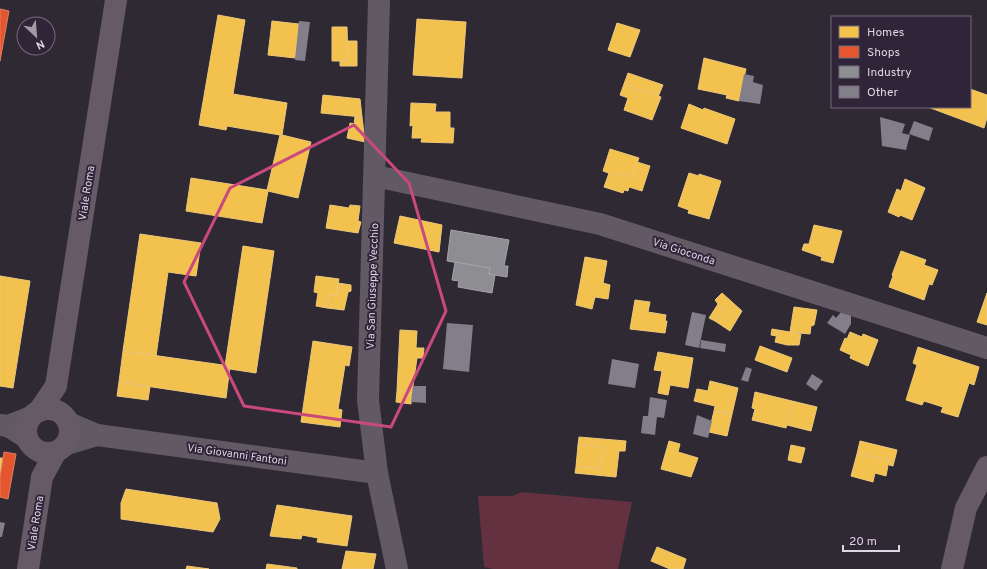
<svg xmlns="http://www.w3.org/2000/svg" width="987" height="569" viewBox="0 0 987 569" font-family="Overpass,sans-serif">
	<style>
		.green { fill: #63313f }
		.homes { fill: #f2c14e; stroke: #ecc77b }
		.shops { fill: #e4572e; stroke: #e27d65 }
		.industry { fill: #8d8d92; stroke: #a5a3ab }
		.building { fill: #827f8a }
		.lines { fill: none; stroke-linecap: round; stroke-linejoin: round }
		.minor { stroke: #615a64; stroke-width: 22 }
		.major { stroke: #655a66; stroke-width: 22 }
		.marked { fill: none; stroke: #c9487d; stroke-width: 3; stroke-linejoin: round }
		.labels { text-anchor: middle; stroke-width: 4; stroke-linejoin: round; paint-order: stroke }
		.street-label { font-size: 11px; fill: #ddd6e4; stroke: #302439 }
	</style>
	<rect width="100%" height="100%" fill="#2f2934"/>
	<!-- green -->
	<polygon class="green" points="522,492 632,502 618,569 493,569 484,567 478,496 512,496"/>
	<!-- homes -->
	<g class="homes">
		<polygon points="218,15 245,20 233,94 287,103 282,135 311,142 298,198 268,191 262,223 186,211 191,178 267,190 280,135 227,126 226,130 199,125"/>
		<polygon points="417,19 466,22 462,78 413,75"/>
		<polygon points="272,21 299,24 295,58 268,55"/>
		<polygon points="617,23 640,30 630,57 608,50"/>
		<polygon points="332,27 347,27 348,61 332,61"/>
		<polygon points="347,41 357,41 357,66 340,66 340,61 348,61"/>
		<polygon points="704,58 746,69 739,101 726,98 727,95 698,89"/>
		<polygon points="628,73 663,85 658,97 624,84"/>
		<polygon points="624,84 661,97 652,120 624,110 628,98 620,95"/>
		<polygon points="970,89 987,95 987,118 984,128 928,107 970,107"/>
		<polygon points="323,95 360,99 362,117 321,113"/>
		<polygon points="411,103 436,104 435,112 450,112 450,128 454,128 453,143 421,142 422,138 412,138 413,125 410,126"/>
		<polygon points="689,104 703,110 704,108 735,119 727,144 681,128"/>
		<polygon points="355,117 362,117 365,142 347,138 350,123 354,124"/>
		<polygon points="610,149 639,158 632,177 620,173 619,177 603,171"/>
		<polygon points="637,162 650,166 642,191 629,187 628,191 624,190 623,193 604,187 609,173 619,177 620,173 632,177"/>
		<polygon points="689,173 699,176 699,174 721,181 709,219 688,213 689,210 678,206"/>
		<polygon points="905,179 925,188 912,220 900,215 899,217 888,212 897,189 901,191"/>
		<polygon points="330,205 349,208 350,205 360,206 358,221 361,222 358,233 326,228"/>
		<polygon points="400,216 442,225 439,252 394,243"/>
		<polygon points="814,225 842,231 833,263 821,260 822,257 802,250 804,244 809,244"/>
		<polygon points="140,234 201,243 196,276 168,272 156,356 123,351"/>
		<polygon points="243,246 274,251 256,373 230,369 230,366 225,366"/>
		<polygon points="901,251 926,260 924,265 938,270 932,285 929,284 924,300 889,287 893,276 892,275"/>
		<polygon points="585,257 607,261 603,283 610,285 608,299 595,297 592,309 576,305"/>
		<polygon points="0,276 30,281 13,388 0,386"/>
		<polygon points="316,276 339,279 336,296 329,295 327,308 316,306 318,293 314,292"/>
		<polygon points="338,283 351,285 351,291 348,292 344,310 327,308 329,295 336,296"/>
		<polygon points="722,293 742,311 730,331 715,321 724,309 718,304 715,300"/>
		<polygon points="987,293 987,325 977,322"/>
		<polygon points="635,300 650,302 648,312 666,315 665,321 667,321 665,333 630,329"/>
		<polygon points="718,304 724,309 715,321 709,318"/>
		<polygon points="794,307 817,310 814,325 811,326 810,334 790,332"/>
		<polygon points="772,329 778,330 776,336 771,335"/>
		<polygon points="400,330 417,331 416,348 424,348 423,358 417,358 412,393 397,391"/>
		<polygon points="778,330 801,334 799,345 787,345 775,342"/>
		<polygon points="850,332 862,337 863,334 878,340 868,366 850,358 851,355 840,350 845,338 847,339"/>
		<polygon points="313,341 352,347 349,366 345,365 338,409 342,410 340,427 301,422"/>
		<polygon points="760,346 792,358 787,372 755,360"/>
		<polygon points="918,347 979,367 974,385 969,383 958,417 941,412 943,407 924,401 922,405 906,400 917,365 913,363"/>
		<polygon points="123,351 230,366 226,398 119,382"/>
		<polygon points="658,352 693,358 688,388 670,385 668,395 658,393 662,371 654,370"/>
		<polygon points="710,381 738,388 732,414 714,411 715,406 694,401 697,389 708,391"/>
		<polygon points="119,382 150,387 148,400 117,396"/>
		<polygon points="397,391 412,393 411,404 396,402"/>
		<polygon points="755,392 792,401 786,428 752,420 755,409 752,408"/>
		<polygon points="792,401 817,407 811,431 787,425"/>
		<polygon points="714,411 732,414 727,436 709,432"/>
		<polygon points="579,437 626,441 625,451 619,451 616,477 575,473 576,467 601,468 603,447 578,445"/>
		<polygon points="669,441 680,444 678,452 698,458 691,477 661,469"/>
		<polygon points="860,441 897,450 893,466 889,465 889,460 857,454"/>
		<polygon points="578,445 603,447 601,468 576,467"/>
		<polygon points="791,445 805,448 801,463 788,460"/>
		<polygon points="857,454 889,460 886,476 875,473 873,482 851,476"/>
		<polygon points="0,458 3,458 0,477"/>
		<polygon points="126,489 217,503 220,519 213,532 121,519 121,503"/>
		<polygon points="277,505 352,516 347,546 317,542 318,538 302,535 301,539 270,536"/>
		<polygon points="657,547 686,559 683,569 670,569 651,561"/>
		<polygon points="346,551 376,554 373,569 342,569"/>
		<polygon points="267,564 297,568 297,569 266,569"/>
		<polygon points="187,566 209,569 186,569"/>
	</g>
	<!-- shops -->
	<g class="shops">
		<polygon points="0,9 9,11 0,61"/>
		<polygon points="4,452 16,454 8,499 0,497 0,477"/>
	</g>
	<!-- industry -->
	<g class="industry">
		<polygon points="451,230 509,240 504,266 508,266 507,277 489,274 490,268 447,261"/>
		<polygon points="455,262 490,268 489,274 495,275 492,293 458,287 459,281 452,280"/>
	</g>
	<!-- building -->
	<g class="building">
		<polygon points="299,21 310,22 305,61 295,60"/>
		<polygon points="744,74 754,76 753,82 763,85 760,104 739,101"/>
		<polygon points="880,117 905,124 902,133 910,135 906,150 882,146"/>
		<polygon points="914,121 933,128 929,141 909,134"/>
		<polygon points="692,312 706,315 699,348 685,345"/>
		<polygon points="841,312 851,315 851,324 845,334 827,323 833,315 836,318"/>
		<polygon points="447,323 473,325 469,372 443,369"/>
		<polygon points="701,340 726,344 725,352 700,348"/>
		<polygon points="612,359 639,364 635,388 608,384"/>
		<polygon points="746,367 752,369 748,382 741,380"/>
		<polygon points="812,374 823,381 816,391 806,384"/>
		<polygon points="413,386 426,386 426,403 411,402"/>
		<polygon points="650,397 667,400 664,418 657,417 655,435 641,433 643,416 648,416"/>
		<polygon points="697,415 712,421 708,438 693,434"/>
		<polygon points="0,522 5,523 2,537 0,537"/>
	</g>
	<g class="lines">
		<!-- minor -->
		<g class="minor">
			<polyline points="379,0 368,400 377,473 397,569"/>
			<polyline points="375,176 600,224 987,348"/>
			<polyline points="69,423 97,435 377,473"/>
			<polyline points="0,425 8,426 31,417"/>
			<polyline points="8,426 27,438"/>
			<polyline points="67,444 97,435"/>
		</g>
		<!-- major -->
		<g class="major">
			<circle cx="48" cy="431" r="22"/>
			<polyline points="39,411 56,386 116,0"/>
			<polyline points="28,569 42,477 55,453"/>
			<polyline points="952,569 966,508 987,467"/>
		</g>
	</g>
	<!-- marked area -->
	<path class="marked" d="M354 125 409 183 446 311 391 427 244 406 184 282 230 188Z"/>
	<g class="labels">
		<!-- street labels -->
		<g class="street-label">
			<text transform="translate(86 193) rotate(-81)" y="4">Viale Roma</text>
			<text transform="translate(684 251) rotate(18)" y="4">Via Gioconda</text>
			<text transform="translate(372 286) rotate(-88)" y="4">Via San Giuseppe Vecchio</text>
			<text transform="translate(237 454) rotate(8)" y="4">Via Giovanni Fantoni</text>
			<text transform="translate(35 523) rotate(-81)" y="4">Viale Roma</text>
		</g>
	</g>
	<!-- legend -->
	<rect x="831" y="16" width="140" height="92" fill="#302439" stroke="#756b7d"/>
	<rect x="839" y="26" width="20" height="12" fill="#f2c14e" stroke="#756b7d"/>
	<text x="867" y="36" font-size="12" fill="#ddd6e4">Homes</text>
	<rect x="839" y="46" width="20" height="12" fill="#e4572e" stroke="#756b7d"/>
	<text x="867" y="56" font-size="12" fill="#ddd6e4">Shops</text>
	<rect x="839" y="66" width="20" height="12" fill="#8d8d92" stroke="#756b7d"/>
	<text x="867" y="76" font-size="12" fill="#ddd6e4">Industry</text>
	<rect x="839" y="86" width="20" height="12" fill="#827f8a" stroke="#756b7d"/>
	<text x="867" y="96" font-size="12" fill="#ddd6e4">Other</text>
	<!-- north arrow -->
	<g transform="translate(36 36) rotate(154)"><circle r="19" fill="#302439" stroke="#756b7d"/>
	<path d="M0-3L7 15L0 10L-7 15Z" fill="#a099a6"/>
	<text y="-6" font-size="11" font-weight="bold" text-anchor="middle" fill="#ddd6e4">N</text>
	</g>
	<!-- scale -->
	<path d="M843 545v6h56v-6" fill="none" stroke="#ddd6e4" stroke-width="2"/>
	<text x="849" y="545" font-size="12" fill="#ddd6e4" stroke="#302439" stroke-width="3" paint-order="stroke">20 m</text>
</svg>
